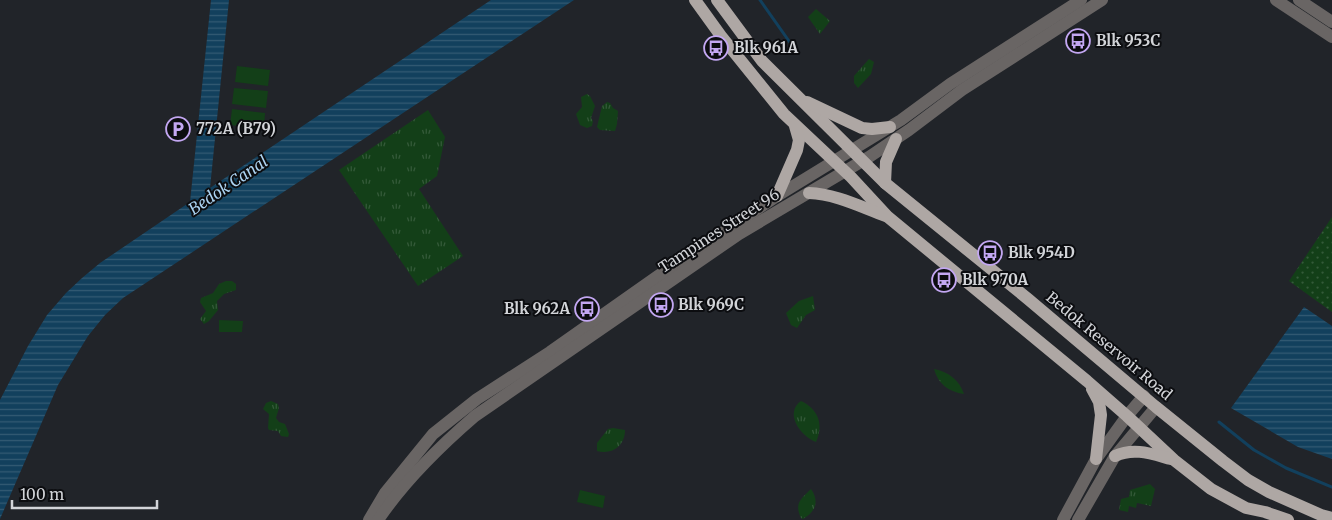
<svg xmlns="http://www.w3.org/2000/svg" width="1332" height="520" viewBox="0 0 1332 520" font-family="Merriweather,serif">
	<style>
		.grass { fill: url(#grass-dots) }
		.park { fill: url(#park-tufts) }
		.garden { fill: #133f18 }
		.water { fill: url(#water-rules) }
		.lines { fill: none; stroke-linecap: round; stroke-linejoin: round }
		.stream { stroke: #12405d; stroke-width: 3 }
		.minor { stroke: #696564; stroke-width: 12 }
		.major { stroke: #aea7a4; stroke-width: 12 }
		.labels { text-anchor: middle; stroke-width: 4; stroke-linejoin: round; paint-order: stroke }
		.poi-label { font-size: 15px; font-weight: bold; fill: #d2d4d8; stroke: #0c0d10; text-anchor: start }
		.street-label { font-size: 15px; fill: #d2d4d8; stroke: #0c0d10 }
		.water-label { font-size: 16px; font-style: italic; fill: #acd3f1; stroke: #0c0d10 }
	</style>
	<defs>
		<pattern id="grass-dots" width="8" height="8" patternUnits="userSpaceOnUse" patternTransform="scale(1.25)"><rect width="8" height="8" fill="#133f18"/><path d="M2 2h.1M6 6h.1" fill="none" stroke="#345a39" stroke-width="1.8" stroke-linecap="round"/></pattern>
		<pattern id="park-tufts" width="24" height="20" patternUnits="userSpaceOnUse" patternTransform="scale(1.25)"><rect width="24" height="20" fill="#133f18"/><path d="M3 7l-1-3M5 7V3M7 7l1-3M15 17l-1-3M17 17v-4M19 17l1-3" fill="none" stroke="#345a39"/></pattern>
		<pattern id="water-rules" width="6" height="5" patternUnits="userSpaceOnUse" patternTransform="scale(1.25)"><rect width="6" height="5" fill="#12405d"/><path d="M0 2.5h6" fill="none" stroke="#345b74"/></pattern>
	</defs>
	<rect width="100%" height="100%" fill="#212429"/>
	<!-- grass -->
	<polygon class="grass" points="1332,217 1332,312 1289,281"/>
	<!-- park -->
	<g class="park">
		<polygon points="816,9 830,21 820,34 808,17"/>
		<polygon points="869,59 874,62 871,74 858,88 854,83 854,76"/>
		<polygon points="587,94 590,96 595,106 591,118 593,121 592,126 587,128 580,125 576,114 582,107 581,97"/>
		<polygon points="607,102 610,103 613,108 618,111 617,124 615,131 600,130 597,127 602,106"/>
		<polygon points="428,110 445,137 437,176 419,189 463,256 418,286 339,170"/>
		<polygon points="226,281 232,281 236,284 236,290 224,294 217,301 218,310 209,321 204,324 200,319 206,311 200,302 201,298 213,293 219,284"/>
		<polygon points="813,296 815,310 806,315 797,328 791,325 786,313 799,301"/>
		<path d="M934 369C949 372 959 380 964 394 949 392 938 384 934 369Z"/>
		<polygon points="271,401 278,404 279,408 276,418 279,422 285,424 289,434 288,437 281,436 278,431 269,430 268,428 269,414 263,409 266,403"/>
		<path d="M801 401C818 409 824 424 816 442 800 436 784 413 801 401Z"/>
		<path d="M613 428 625 430C625 446 612 455 597 451V443L608 429Z"/>
		<polygon points="1150,484 1155,489 1151,506 1137,503 1136,508 1129,506 1128,512 1119,510 1121,499 1129,497 1130,490"/>
		<path d="M811 489C820 502 815 512 803 519L801 518C794 503 801 499 811 489Z"/>
	</g>
	<!-- garden -->
	<g class="garden">
		<polygon points="237,66 270,70 268,86 235,82"/>
		<polygon points="234,88 268,91 266,108 232,104"/>
		<polygon points="232,109 265,113 264,129 230,125"/>
		<polygon points="219,320 243,321 242,332 219,332"/>
		<polygon points="580,490 605,496 603,508 577,502"/>
	</g>
	<!-- water -->
	<g class="water">
		<polygon points="211,0 229,0 210,188 491,0 574,0 123,298 105,315 88,336 58,385 0,519 0,400 28,346 47,315 66,293 82,278 100,263 190,202"/>
		<polygon points="1304,307 1332,326 1332,459 1298,447 1231,408"/>
	</g>
	<g class="lines">
		<!-- stream -->
		<g class="stream">
			<polyline points="760,0 796,51"/>
			<polyline points="1219,422 1254,450 1286,468 1332,487"/>
		</g>
		<!-- minor -->
		<g class="minor">
			<polyline points="1276,0 1332,37"/>
			<polyline points="1299,0 1332,22"/>
			<polyline points="369,520 385,493 433,434 477,399 550,352 658,276 777,196 901,120 950,84 1081,0"/>
			<path d="M378 520C405 480 439 447 475 416L739 234 869 157 909 130 962 90 1102 0"/>
			<polyline points="1063,520 1096,459 1127,416 1144,396"/>
			<polyline points="1078,520 1115,456 1156,407"/>
		</g>
		<!-- major -->
		<g class="major">
			<polyline points="695,0 721,36 784,114 851,177 888,217 1087,381 1127,416 1174,460 1211,489 1246,508 1265,512 1288,520"/>
			<polyline points="717,0 762,61 885,183 1028,299 1156,407 1223,461 1248,480 1269,492 1321,515 1332,518"/>
			<polyline points="807,102 862,128 872,129 890,127"/>
			<polyline points="885,183 886,162 896,139"/>
			<path d="M809 193C836 194 861 207 886 216"/>
			<polyline points="777,196 797,150 799,140 795,126"/>
			<polyline points="1092,389 1099,402 1101,415 1096,459"/>
			<path d="M1115 456C1134 447 1152 454 1171 459"/>
		</g>
	</g>
	<!-- icons -->
	<defs>
		<g id="bus-ring" transform="scale(1.25)"><circle r="9.5" fill="#0c0d10" stroke="#c3a7f2" stroke-width="1.5"/><path d="M-5-6H5V4H4V6H2V4H-2V6H-4V4H-5ZM-3.5-4V0h7V-4ZM-3.5 1.2v1.5H-2V1.2ZM2 1.2v1.5H3.5V1.2Z" fill="#c3a7f2"/></g>
		<g id="parking-ring" transform="scale(1.25)"><circle r="9.5" fill="#0c0d10" stroke="#c3a7f2" stroke-width="1.5"/><path d="M-3.5-5.5H1a3.5 3.5 0 0 1 0 7H-1V5.5H-3.5ZM-1-3.4V-.6H.8a1.4 1.4 0 0 0 0-2.8Z" fill="#c3a7f2"/></g>
	</defs>
	<g fill-rule="evenodd">
		<use href="#bus-ring" x="1078" y="41"/>
		<use href="#bus-ring" x="716" y="48"/>
		<use href="#parking-ring" x="178" y="129"/>
		<use href="#bus-ring" x="990" y="253"/>
		<use href="#bus-ring" x="944" y="280"/>
		<use href="#bus-ring" x="661" y="305"/>
		<use href="#bus-ring" x="587" y="309"/>
	</g>
	<g class="labels">
		<!-- poi labels -->
		<g class="poi-label">
			<text x="1096" y="46">Blk 953C</text>
			<text x="734" y="53">Blk 961A</text>
			<text x="196" y="134">772A (B79)</text>
			<text x="1008" y="258">Blk 954D</text>
			<text x="962" y="285">Blk 970A</text>
			<text x="678" y="310">Blk 969C</text>
			<text x="570" y="314" text-anchor="end">Blk 962A</text>
		</g>
		<!-- street labels -->
		<g class="street-label">
			<text transform="translate(719 231) rotate(-33)" y="5">Tampines Street 96</text>
			<text transform="translate(1109 346) rotate(40)" y="5">Bedok Reservoir Road</text>
		</g>
		<!-- water labels -->
		<g class="water-label">
			<text transform="translate(228 185) rotate(-34)" y="6">Bedok Canal</text>
		</g>
	</g>
	<!-- scale -->
	<path d="M12 500v8h145v-8" fill="none" stroke="#d2d4d8" stroke-width="2.5"/>
	<text x="20" y="500" font-size="15" fill="#d2d4d8" stroke="#0c0d10" stroke-width="4" paint-order="stroke">100 m</text>
</svg>
